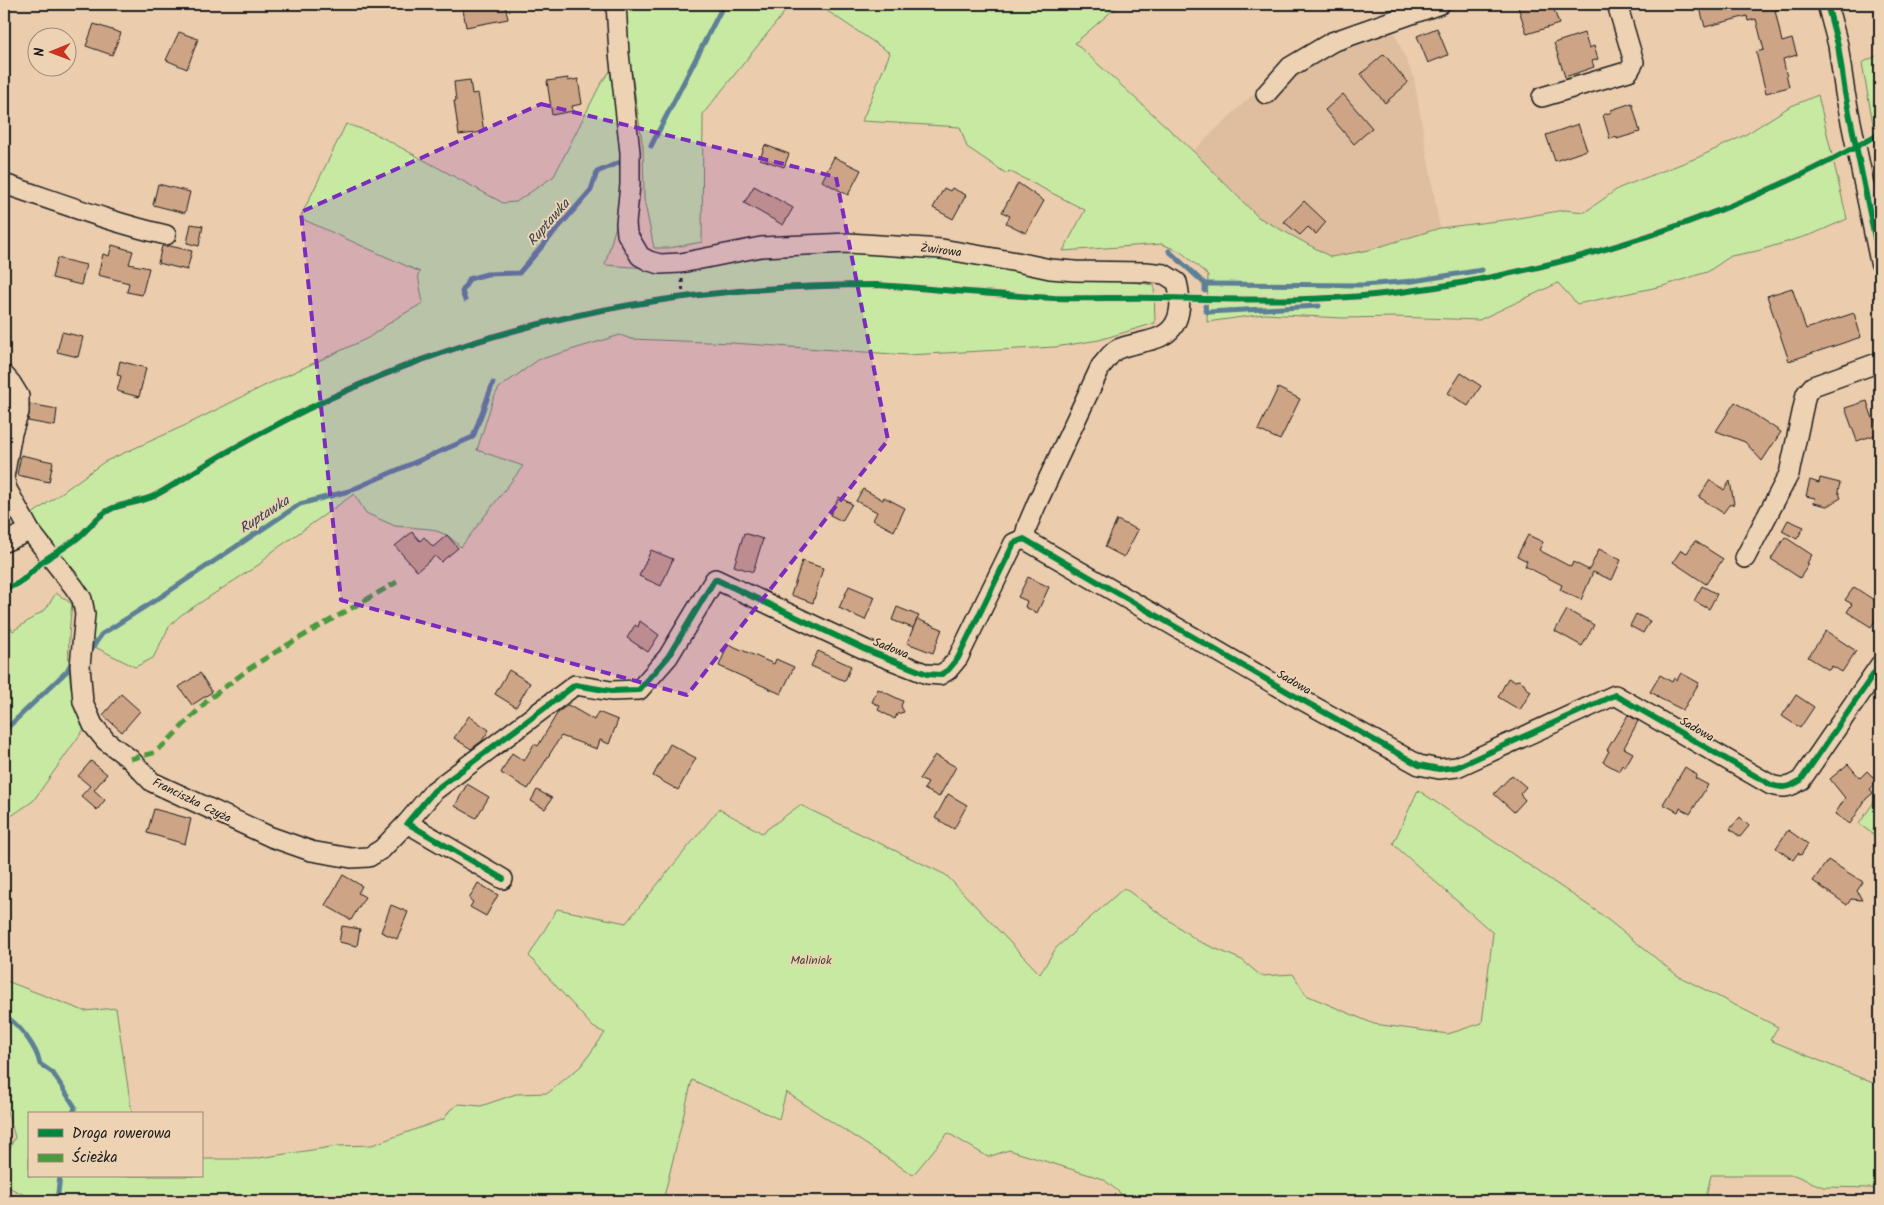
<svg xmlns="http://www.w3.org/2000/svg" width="1884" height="1205" viewBox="0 0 1884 1205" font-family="Kalam,sans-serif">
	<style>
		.built { fill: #debe9f }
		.green { fill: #c7e9a2; stroke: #72825f }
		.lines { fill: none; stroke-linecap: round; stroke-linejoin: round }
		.stream { stroke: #5d8096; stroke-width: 5 }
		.building { fill: #cda486; stroke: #1c1c1c }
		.minor-casing { stroke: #1c1c1c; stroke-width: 22 }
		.path { stroke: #1c1c1c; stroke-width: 3; stroke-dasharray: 4 4; stroke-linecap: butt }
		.minor { stroke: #edd2b4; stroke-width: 19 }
		.quiet { stroke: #4c9a3e; stroke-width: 5; stroke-dasharray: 10 5; stroke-linecap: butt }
		.cycleway-casing { stroke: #edd2b4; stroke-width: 9 }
		.cycleway { stroke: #00873e; stroke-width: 6 }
		.marked { fill: #7b2cbf; fill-opacity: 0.2; stroke: #7b2cbf; stroke-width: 4; stroke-dasharray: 10 6; stroke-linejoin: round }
		.labels { text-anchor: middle; stroke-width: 4; stroke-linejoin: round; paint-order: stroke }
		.street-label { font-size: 12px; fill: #1c1c1c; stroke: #edd2b4 }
		.park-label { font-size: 12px; fill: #3e4537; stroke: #edd2b4 }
		.water-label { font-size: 14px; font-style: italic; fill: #37464f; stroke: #edd2b4 }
	</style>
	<rect width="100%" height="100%" fill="#ebcdae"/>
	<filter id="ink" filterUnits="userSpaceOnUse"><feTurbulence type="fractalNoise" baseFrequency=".02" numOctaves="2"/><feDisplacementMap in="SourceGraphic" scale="10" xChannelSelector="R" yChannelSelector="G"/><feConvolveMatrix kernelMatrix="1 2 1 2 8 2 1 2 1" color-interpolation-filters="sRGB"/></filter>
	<g filter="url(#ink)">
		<!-- built -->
		<polygon class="built" points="1388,17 1414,78 1440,228 1369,250 1331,257 1258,217 1193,151 1287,62"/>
		<!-- green -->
		<g class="green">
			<polygon points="621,4 791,4 703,114 702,242 669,248 654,248 644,199 643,147"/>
			<polygon points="817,4 1120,4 1075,43 1193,151 1258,217 1331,257 1369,250 1440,228 1513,219 1564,210 1585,212 1619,188 1699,157 1745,135 1789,107 1818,95 1847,219 1813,234 1757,251 1731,256 1707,272 1663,286 1577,304 1558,283 1479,320 1396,317 1343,318 1264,314 1207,322 1208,275 1181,252 1162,244 1063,251 1085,210 1009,171 1007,174 967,147 960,127 862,121 890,53"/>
			<polygon points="1880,54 1880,162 1862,63"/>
			<polygon points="610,71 623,150 624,197 605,265 647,268 736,256 886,248 1154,285 1155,323 1099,340 1055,347 908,355 732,343 631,339 620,335 538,360 499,388 493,399 477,450 523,466 461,547 447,535 431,529 395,526 366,513 354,494 269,554 260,564 181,615 170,625 153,658 135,667 91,645 89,598 37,528 31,515 104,462 186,425 264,386 368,338 395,319 423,303 418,275 420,272 300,218 346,124 374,133 503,203 516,202 554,176 600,85"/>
			<path d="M56 593 72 604C67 646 65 691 84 729L33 801 4 821V618L13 631 46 609Z"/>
			<polygon points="1418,790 1598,912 1678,976 1778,1027 1770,1040 1880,1086 1880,1195 1872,1188 1823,1187 1794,1175 1711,1175 1705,1201 1130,1201 1103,1179 1009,1150 988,1157 948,1133 913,1175 786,1092 779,1119 692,1080 663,1201 37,1201 4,1185 4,1161 15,1137 4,1101 4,980 84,1011 116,1008 132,1114 29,1114 29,1176 201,1176 201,1159 253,1159 338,1146 372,1145 444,1119 450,1110 459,1104 481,1106 516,1094 548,1093 581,1066 605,1033 593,1027 529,956 557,909 626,923 719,809 762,833 800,805 946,875 1040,974 1056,948 1124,888 1198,941 1242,960 1261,976 1293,974 1306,995 1374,1024 1448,1034 1482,1023 1493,933 1393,844"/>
			<polygon points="1880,793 1880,839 1859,824"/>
		</g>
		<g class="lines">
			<!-- stream -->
			<g class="stream">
				<polyline points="651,146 724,4"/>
				<polyline points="1169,251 1205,284 1205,291"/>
				<polyline points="1205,284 1363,285 1413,281 1482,270"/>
				<polyline points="465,300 462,292 469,279 487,274 519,273 591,190 597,172 625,160"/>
				<polyline points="1205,306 1206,311 1208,312 1319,306"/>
				<polyline points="91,649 102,634 159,598 300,504 349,491 473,437 493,383"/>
				<polyline points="4,731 67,671 74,658"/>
				<path d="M4 1016C18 1022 37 1048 40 1064L53 1073 75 1107 73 1114"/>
				<polyline points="57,1201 60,1176"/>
			</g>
		</g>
		<!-- building -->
		<g class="building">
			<polygon points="462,4 505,4 508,19 466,27"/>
			<polygon points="1517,4 1552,4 1559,24 1527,34"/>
			<polygon points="1699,4 1778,4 1779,9 1775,10 1782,42 1792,39 1797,55 1783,59 1789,87 1766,93 1756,52 1764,50 1756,19 1748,21 1747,16 1705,27"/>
			<polygon points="94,24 121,33 112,55 86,46"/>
			<polygon points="1437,28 1448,55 1428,63 1417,36"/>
			<polygon points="179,32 198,39 187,69 166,60"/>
			<polygon points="1584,33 1589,48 1594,46 1598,59 1592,61 1594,67 1565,77 1554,43"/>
			<polygon points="1384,54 1408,83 1385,103 1361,74"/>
			<polygon points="568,78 568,81 578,79 582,104 572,106 573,111 552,115 547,81"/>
			<polygon points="470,80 472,94 478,93 484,132 459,135 454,101 456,101 454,82"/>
			<polygon points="1343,94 1372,128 1354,144 1325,110"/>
			<polygon points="1632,103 1640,132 1617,139 1617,137 1610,139 1603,115 1612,112 1611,110"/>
			<polygon points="1578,124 1587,150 1555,161 1546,135"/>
			<polygon points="765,145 789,154 784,167 760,159"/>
			<polygon points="834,157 861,170 848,195 822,181"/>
			<polygon points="1018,183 1044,201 1026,233 1006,223 1010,216 1002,212"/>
			<polygon points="158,184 190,192 185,213 153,205"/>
			<polygon points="754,186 793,208 783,225 744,203"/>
			<polygon points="944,188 950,191 952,188 966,195 953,219 933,208"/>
			<polygon points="1304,201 1326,222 1316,234 1308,227 1300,235 1284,222"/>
			<polygon points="191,224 203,226 199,246 187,243"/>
			<polygon points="112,245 133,251 129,264 149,268 142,295 127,292 129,283 98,275 103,254 109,256"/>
			<polygon points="162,246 170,246 192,251 187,270 158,263"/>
			<polygon points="57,258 86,265 81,285 52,278"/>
			<polygon points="1792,288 1806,329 1854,313 1861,337 1789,361 1767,296"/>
			<polygon points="62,332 83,337 78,357 57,352"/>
			<polygon points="120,361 146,368 139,397 117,391 121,376 117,375"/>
			<polygon points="1461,373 1481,386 1468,406 1448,393"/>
			<polygon points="1278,388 1300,399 1280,440 1258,430"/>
			<polygon points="1867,401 1873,419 1876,420 1878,434 1857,441 1845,408"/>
			<polygon points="1735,402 1781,432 1762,461 1745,442 1716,431"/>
			<polygon points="30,404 57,409 55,426 28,421"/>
			<polygon points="21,455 53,462 49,482 17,475"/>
			<polygon points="1820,478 1840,483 1838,491 1841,498 1827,506 1814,503 1815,498 1806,496 1810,480 1819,483"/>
			<polygon points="1710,480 1724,490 1730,481 1734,504 1729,505 1723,513 1699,497"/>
			<polygon points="863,489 883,500 884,497 905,508 894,531 873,520 877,512 856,501"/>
			<polygon points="839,497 852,504 842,521 830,515"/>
			<polygon points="1117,520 1138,530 1124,557 1105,547"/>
			<polygon points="1788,520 1804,527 1797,539 1782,531"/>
			<polygon points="412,532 420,541 424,537 433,547 447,535 458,548 441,562 435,556 417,571 395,546"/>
			<polygon points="744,533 763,539 753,572 734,566"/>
			<polygon points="1528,535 1543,542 1539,550 1571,567 1573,562 1589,570 1599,549 1621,560 1612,580 1593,572 1581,600 1560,590 1562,585 1525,566 1527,561 1517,556"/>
			<polygon points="1785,537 1812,555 1807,563 1809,564 1800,578 1771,559"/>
			<polygon points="1695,541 1723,559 1706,584 1673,562 1681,550 1687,553"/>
			<polygon points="651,550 673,559 661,586 639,576"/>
			<polygon points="802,561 823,568 813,603 791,595"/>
			<polygon points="1028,577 1049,587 1037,613 1025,607 1027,601 1018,597"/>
			<polygon points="849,586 875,597 865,620 839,608"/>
			<polygon points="1702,586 1717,594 1709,609 1694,601"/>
			<polygon points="1854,587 1880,604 1880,613 1871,627 1847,612 1852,604 1845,600"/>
			<polygon points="897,607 919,616 913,628 892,620"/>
			<polygon points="1567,610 1594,625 1582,646 1555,631"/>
			<polygon points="1636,614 1650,621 1643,633 1630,626"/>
			<polygon points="917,619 942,629 933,653 907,643"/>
			<polygon points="640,621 659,635 648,652 627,638 635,625 638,627"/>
			<polygon points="1826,631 1856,651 1842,672 1832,666 1829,670 1808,657"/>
			<polygon points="728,644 774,664 776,659 794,667 781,694 719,666"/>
			<polygon points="818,651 851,666 845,681 811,666"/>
			<polygon points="509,670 530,683 516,707 495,694"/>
			<polygon points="200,673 212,692 192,705 179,687"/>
			<polygon points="1681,673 1699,683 1683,710 1657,697 1658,696 1650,692 1660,675 1672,682 1674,678 1677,680"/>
			<polygon points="1508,678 1514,681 1519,680 1524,683 1526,688 1531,691 1520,710 1498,697"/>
			<polygon points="878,689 903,701 901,706 904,712 897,714 895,719 878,710 880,706 872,702"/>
			<polygon points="121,694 140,711 122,732 103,715"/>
			<polygon points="1796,695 1814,707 1800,728 1782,716"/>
			<polygon points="568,705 594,720 598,712 618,720 609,744 600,740 597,749 561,736 528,789 501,773 512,753 524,761 534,744 538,746 558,712"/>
			<polygon points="1628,715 1638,721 1624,748 1633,753 1625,767 1622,765 1619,771 1603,762 1609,751 1607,750"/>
			<polygon points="469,716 489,730 482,741 471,749 454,738"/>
			<polygon points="670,744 696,758 678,790 653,776"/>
			<polygon points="935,755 956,767 939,797 924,789 928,783 919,779"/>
			<polygon points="91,761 107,774 94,790 105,800 97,810 81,796 90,786 78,776"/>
			<polygon points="1848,764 1860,778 1867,771 1878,782 1870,789 1873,793 1866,799 1850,824 1835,814 1845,798 1830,779"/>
			<polygon points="1685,767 1697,775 1695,778 1708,785 1690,814 1680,808 1678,812 1663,804"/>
			<polygon points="1512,775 1526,787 1520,794 1525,800 1514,812 1494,794"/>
			<polygon points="467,784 489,797 476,818 455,806"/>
			<polygon points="537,790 552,798 545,809 531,801"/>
			<polygon points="948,794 967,805 954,829 935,818"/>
			<polygon points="154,809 191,819 185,844 147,833"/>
			<polygon points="1740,817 1749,826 1740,837 1730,829"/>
			<polygon points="1788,830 1808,844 1801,855 1798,853 1793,860 1776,848"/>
			<polygon points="1828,860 1863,882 1857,891 1862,900 1851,899 1847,905 1813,881"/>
			<polygon points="343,875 362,886 358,893 365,897 351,920 325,905"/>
			<polygon points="478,883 498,895 486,916 470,907 473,902 469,899"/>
			<polygon points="391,905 408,912 397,939 381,932"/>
			<polygon points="342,926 360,929 357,946 339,942"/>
		</g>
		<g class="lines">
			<!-- minor casing -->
			<g class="minor-casing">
				<g id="minor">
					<path d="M616 4 619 53 630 152V185L626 223 627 234 640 256 649 261 660 264 681 263 761 247 848 243 942 249 1017 262 1050 269 1075 271 1146 272 1164 274 1177 282C1182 302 1182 327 1160 337 1146 343 1131 343 1118 349 1111 352 1106 361 1101 366L1037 503 1028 524 1024 539"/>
					<polyline points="1827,4 1838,45 1845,93 1880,262"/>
					<polyline points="1266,94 1290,67 1332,42 1440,4"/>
					<polyline points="1542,97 1629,71 1634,62 1617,4"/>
					<path d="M4 184C58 202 110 222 166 235"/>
					<polyline points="4,375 11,383 19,396 19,412 12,433 4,477 7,489 30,531 74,587 82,599 85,614 80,666 83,702 93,725 106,741 130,759 152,782 271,837 311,851 351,858 369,857 382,849 407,823"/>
					<polyline points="4,542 30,531"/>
					<polyline points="1745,558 1789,474 1806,394 1813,386 1880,362"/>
					<path d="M503 879 407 823 434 791 575 685 611 691 639 690 668 657 715 579 866 650 927 674 940 675 948 670 958 658 1014 543 1024 539 1295 696 1419 765 1439 769 1457 767 1615 695 1771 785C1784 789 1790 787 1801 780L1880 665"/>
				</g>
			</g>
			<!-- path -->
			<polyline class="path" points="682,279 683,298"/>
			<!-- minor -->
			<use href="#minor" class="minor"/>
			<!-- quiet -->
			<polyline class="quiet" points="130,759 153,753 165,744 209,699 250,668 282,648 397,582"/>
			<!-- cycleway casing -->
			<g class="cycleway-casing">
				<g id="cycleway">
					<polyline points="1827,4 1838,45 1845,93 1880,262"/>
					<path d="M4 589C8 587 13 586 17 584 24 581 34 568 42 562 54 553 69 546 81 535 92 525 99 514 113 508 127 503 141 502 154 496 175 485 195 471 215 459 255 436 295 414 337 395 507 316 691 285 878 285 936 289 995 295 1054 298 1090 299 1126 297 1162 298 1242 300 1322 302 1401 292 1561 272 1741 215 1880 133"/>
					<path d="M503 879 407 823 434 791 575 685 611 691 639 690 668 657 715 579 866 650 927 674 940 675 948 670 958 658 1014 543 1024 539 1295 696 1419 765 1439 769 1457 767 1615 695 1771 785C1784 789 1790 787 1801 780L1880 665"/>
				</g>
			</g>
			<!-- cycleway -->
			<use href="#cycleway" class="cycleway"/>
		</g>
	</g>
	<!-- marked area -->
	<path class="marked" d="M541 104 836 177 888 440 687 695 341 600 301 212Z"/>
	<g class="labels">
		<!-- street labels -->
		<g class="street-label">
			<text transform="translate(941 250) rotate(7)" y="4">Żwirowa</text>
			<text transform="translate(891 648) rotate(22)" y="4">Sadowa</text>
			<text transform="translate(1294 682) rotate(30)" y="4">Sadowa</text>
			<text transform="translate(1697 729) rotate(30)" y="4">Sadowa</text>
			<text transform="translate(192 800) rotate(26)" y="4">Franciszka Czyża</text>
		</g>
		<!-- park labels -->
		<g class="park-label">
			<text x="811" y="964">Maliniok</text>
		</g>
		<!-- water labels -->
		<g class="water-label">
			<text transform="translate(548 222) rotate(-49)" y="5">Ruptawka</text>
			<text transform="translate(264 514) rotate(-33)" y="5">Ruptawka</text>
		</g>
	</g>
	<!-- margin -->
	<rect width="1884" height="1205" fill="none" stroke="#edd2b4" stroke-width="20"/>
	<rect x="10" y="10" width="1864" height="1185" fill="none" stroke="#1c1c1c" stroke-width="2" filter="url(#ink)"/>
	<!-- legend -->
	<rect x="28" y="1112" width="175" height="65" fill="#edd2b4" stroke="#998977"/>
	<rect x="38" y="1129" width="25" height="8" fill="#00873e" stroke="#998977"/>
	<text x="72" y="1138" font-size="15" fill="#1c1c1c">Droga rowerowa</text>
	<rect x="38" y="1154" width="25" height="8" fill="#4c9a3e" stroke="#998977"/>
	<text x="72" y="1162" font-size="15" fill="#1c1c1c">Ścieżka</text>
	<!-- north arrow -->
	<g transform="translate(52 52) rotate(269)"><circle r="24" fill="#edd2b4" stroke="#998977"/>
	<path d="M0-4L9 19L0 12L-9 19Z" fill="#c8321e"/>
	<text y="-8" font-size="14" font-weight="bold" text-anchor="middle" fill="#1c1c1c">N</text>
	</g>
</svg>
